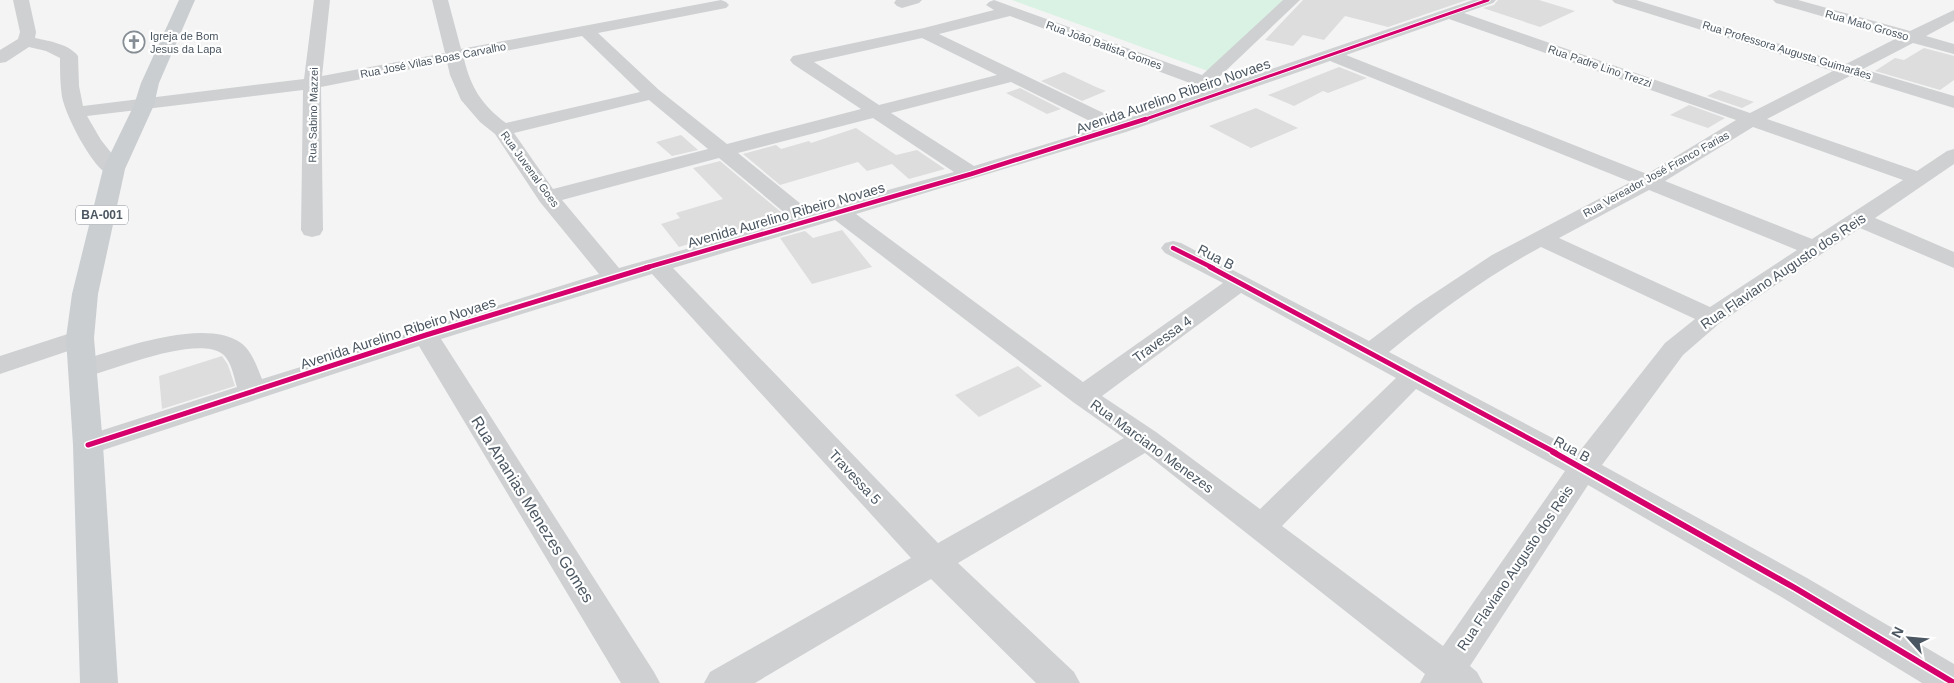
<svg xmlns="http://www.w3.org/2000/svg" width="1954" height="683" viewBox="0 0 1954 683" font-family="Arial,sans-serif">
	<style>
		.green { fill: #d9f2e3 }
		.building { fill: #ddddde }
		.lines { fill: none; stroke-linecap: round; stroke-linejoin: round }
		.minor { fill: #ced0d2; fill-rule: evenodd }
		.major { fill: #caced1; fill-rule: evenodd }
		.cycleway-far3-casing { stroke: #fff; stroke-width: 5 }
		.cycleway-far2-casing { stroke: #fff; stroke-width: 7 }
		.cycleway-far1-casing { stroke: #fff; stroke-width: 8 }
		.cycleway-casing { stroke: #fff; stroke-width: 9 }
		.cycleway-far3 { stroke: #d6006c; stroke-width: 3 }
		.cycleway-far2 { stroke: #d6006c; stroke-width: 4.5 }
		.cycleway-far1 { stroke: #d6006c; stroke-width: 5 }
		.cycleway { stroke: #d6006c; stroke-width: 6 }
		.labels { text-anchor: middle; stroke-width: 4.5; stroke-linejoin: round; paint-order: stroke }
		.far-street-label { font-size: 11px; fill: #4a5661; stroke: #fff }
		.far-poi-label { font-size: 11px; fill: #4a5661; stroke: #fff; text-anchor: start }
		.shield { fill: #fff; stroke: #808990; stroke-width: 1 }
		.shield-label { font-size: 12px; font-weight: bold; fill: #4a5661 }
		.street-label { font-size: 14px; fill: #4a5661; stroke: #fff }
		.near-street-label { font-size: 16px; fill: #4a5661; stroke: #fff }
	</style>
	<rect width="100%" height="100%" fill="#f4f4f4"/>
	<!-- green -->
	<polygon class="green" points="1012,0 1283,0 1208,71"/>
	<!-- building -->
	<g class="building">
		<polygon points="1303,0 1467,0 1388,27 1345,16 1324,40 1303,35 1293,46 1265,40"/>
		<polygon points="1498,0 1539,0 1575,11 1540,27 1483,8 1494,5"/>
		<polygon points="1924,48 1954,56 1954,80 1940,90 1875,71 1895,58 1904,60"/>
		<polygon points="1339,67 1367,78 1328,93 1323,91 1294,106 1268,95"/>
		<polygon points="1064,72 1096,87 1106,91 1082,101 1041,81"/>
		<polygon points="1020,88 1061,109 1047,114 1006,93"/>
		<polygon points="1719,90 1754,102 1742,108 1707,96"/>
		<polygon points="1689,105 1725,118 1708,128 1670,115"/>
		<polygon points="1256,108 1298,128 1251,148 1209,126"/>
		<polygon points="856,128 896,155 917,150 945,169 909,179 892,164 867,171 858,162 780,185 743,154 776,145 781,149 809,141 811,143"/>
		<polygon points="681,135 698,150 672,156 656,142"/>
		<polygon points="720,161 788,218 761,226 758,223 679,247 661,224 680,218 676,213 723,199 693,168"/>
		<polygon points="842,230 872,267 812,284 780,238 805,231 813,238"/>
		<polygon points="222,356 228,365 235,386 162,409 159,376"/>
		<polygon points="1018,366 1042,386 979,417 955,395"/>
	</g>
	<g class="lines">
		<!-- minor -->
		<g class="minor">
			<path d="M13 0H29L36 32 35 38C49 41 69 44 78 56L79 86 83 106 304 79 314 0H330L322 76 445 53 432 0H448L461 49 721 0 726 2 729 5 726 8 598 33 659 90 727 144 861 109 793 64 790 60 793 56 924 28 994 10 986 5 989 2 994 0 1202 75 1283 0H1300L1216 80 1228 84 1473 0H1496L1493 3 1464 13 1750 113 1833 71 1615 3 1612 0H1636L1846 64 1897 38 1776 3 1773 0H1798L1910 31 1954 10V21L1926 36 1954 44V54L1913 43 1863 69 1954 96V108L1850 76 1767 119 1917 171 1947 151 1954 149V164L1875 218 1954 252V268L1860 228 1721 322 1683 355 1602 465 1807 578 1954 664V683H1922L1783 598 1588 485 1470 666 1477 672 1483 683H1420L1425 674 1145 453 958 563 1074 672 1080 683H1036L931 579 755 683H704L710 672 911 558 652 274 441 339 654 672 660 683H621L419 346 88 455 78 452 73 445 78 438 237 387C234 377 231 359 221 353 193 336 113 370 83 378L73 375 69 369 73 363C113 351 204 316 241 343 252 351 257 367 262 379L599 274 540 202 495 134 480 122 461 100 450 75 447 62 321 87 323 230 320 235 312 237 304 235 301 230 303 90 87 116 101 140 124 169 121 173C116 175 111 176 106 173 90 163 66 116 62 97 60 84 60 71 60 58L46 51 29 47 6 62 0 63V50L18 39 20 32ZM1010 16 1198 86 1210 90 1120 121 939 34ZM1449 19 1736 120 1647 174 1346 55ZM582 36 640 92 506 123C482 105 471 88 464 59ZM922 38 997 75 879 105 814 62ZM1330 61 1631 182 1492 255 1415 306 1369 341 1181 243 1173 241 1165 243 1161 248 1165 253 1223 283 1083 382 856 214 1126 132ZM1011 82 1102 127 974 166 891 113ZM649 100 708 149 553 189 514 133ZM873 118 954 172 829 206 812 213 738 153ZM1753 127 1903 180 1812 239 1665 181ZM719 158 792 219 619 268 562 200ZM1649 190 1797 250 1710 307 1559 238ZM835 220 1073 402 1124 438 938 543 673 268ZM1541 247 1695 319 1665 343 1579 452 1389 352C1437 313 1487 276 1541 247ZM1241 293 1396 378 1260 509 1156 432 1102 396ZM1416 389 1565 471 1443 646 1282 526Z"/>
			<polygon points="896,0 922,0 919,3 902,8 897,6 894,3"/>
			<polygon points="80,330 89,332 93,338 89,344 0,374 0,356"/>
		</g>
		<!-- major -->
		<polygon class="major" points="179,0 195,0 159,83 154,105 125,169 98,294 94,338 103,445 118,683 80,683 73,445 66,338 72,294 103,169 134,105 141,83"/>
		<!-- cycleway-far3 casing -->
		<g class="cycleway-far3-casing">
			<polyline id="cycleway-far3" points="1143,120 1488,0"/>
		</g>
		<!-- cycleway-far2 casing -->
		<g class="cycleway-far2-casing">
			<g id="cycleway-far2">
				<polyline points="1173,248 1213,268"/>
				<polyline points="645,268 971,174 1146,119"/>
			</g>
		</g>
		<!-- cycleway-far1 casing -->
		<g class="cycleway-far1-casing">
			<g id="cycleway-far1">
				<polyline points="1210,267 1556,453"/>
				<polyline points="88,445 426,335 649,267"/>
			</g>
		</g>
		<!-- cycleway casing -->
		<g class="cycleway-casing">
			<polyline id="cycleway" points="1553,452 1795,588 1954,683"/>
		</g>
		<!-- cycleway-far3 -->
		<use href="#cycleway-far3" class="cycleway-far3"/>
		<!-- cycleway-far2 -->
		<use href="#cycleway-far2" class="cycleway-far2"/>
		<!-- cycleway-far1 -->
		<use href="#cycleway-far1" class="cycleway-far1"/>
		<!-- cycleway -->
		<use href="#cycleway" class="cycleway"/>
	</g>
	<!-- icons -->
	<defs>
		<g id="church-ring" transform="scale(1.125)"><circle r="9.5" fill="#fff" stroke="#868d94" stroke-width="1.5"/><path d="M-1.2-6h2.4v3.5h3.3v2.4h-3.3V6h-2.4V-.1h-3.3v-2.4h3.3Z" fill="#868d94"/></g>
	</defs>
	<g fill-rule="evenodd">
		<use href="#church-ring" x="134" y="42"/>
	</g>
	<g class="labels">
		<!-- far-street labels -->
		<g class="far-street-label">
			<text transform="translate(1867 25) rotate(16)" y="4">Rua Mato Grosso</text>
			<text transform="translate(1104 45) rotate(20)" y="4">Rua João Batista Gomes</text>
			<text transform="translate(1787 50) rotate(17)" y="4">Rua Professora Augusta Guimarães</text>
			<text transform="translate(433 60) rotate(-11)" y="4">Rua José Vilas Boas Carvalho</text>
			<text transform="translate(1600 66) rotate(19)" y="4">Rua Padre Lino Trezzi</text>
			<text transform="translate(313 115) rotate(-89)" y="4">Rua Sabino Mazzei</text>
			<text transform="translate(530 169) rotate(54)" y="4">Rua Juvenal Goes</text>
			<text transform="translate(1656 174) rotate(-29)" y="4">Rua Vereador José Franco Farias</text>
		</g>
		<!-- far-poi labels -->
		<g class="far-poi-label">
			<text x="150" y="40">Igreja de Bom<tspan x="150" dy="13">Jesus da Lapa</tspan></text>
		</g>
		<!-- shield labels -->
		<rect class="shield" x="76" y="205.5" width="52" height="19" rx="4"/>
		<g class="shield-label">
			<text x="102" y="219">BA-001</text>
		</g>
		<!-- street labels -->
		<g class="street-label">
			<text transform="translate(1173 96) rotate(-19)" y="5">Avenida Aurelino Ribeiro Novaes</text>
			<text transform="translate(786 215) rotate(-16)" y="5">Avenida Aurelino Ribeiro Novaes</text>
			<text transform="translate(1216 257) rotate(27)" y="5">Rua B</text>
			<text transform="translate(1783 271) rotate(-34)" y="5">Rua Flaviano Augusto dos Reis</text>
			<text transform="translate(398 333) rotate(-18)" y="5">Avenida Aurelino Ribeiro Novaes</text>
			<text transform="translate(1162 339) rotate(-36)" y="5">Travessa 4</text>
			<text transform="translate(1152 446) rotate(36)" y="5">Rua Marciano Menezes</text>
			<text transform="translate(1572 449) rotate(29)" y="5">Rua B</text>
			<text transform="translate(855 477) rotate(47)" y="5">Travessa 5</text>
			<text transform="translate(1515 568) rotate(-56)" y="5">Rua Flaviano Augusto dos Reis</text>
		</g>
		<!-- near-street labels -->
		<g class="near-street-label">
			<text transform="translate(533 509) rotate(58)" y="6">Rua Ananias Menezes Gomes</text>
		</g>
	</g>
	<!-- north arrow -->
	<g transform="translate(1909 638) rotate(297)" stroke="#ffffff" stroke-width="4" paint-order="stroke">
	<path d="M0-4L9 19L0 12L-9 19Z" fill="#4a5661"/>
	<text y="-8" font-size="14" font-weight="bold" text-anchor="middle" fill="#4a5661">N</text>
	</g>
</svg>
